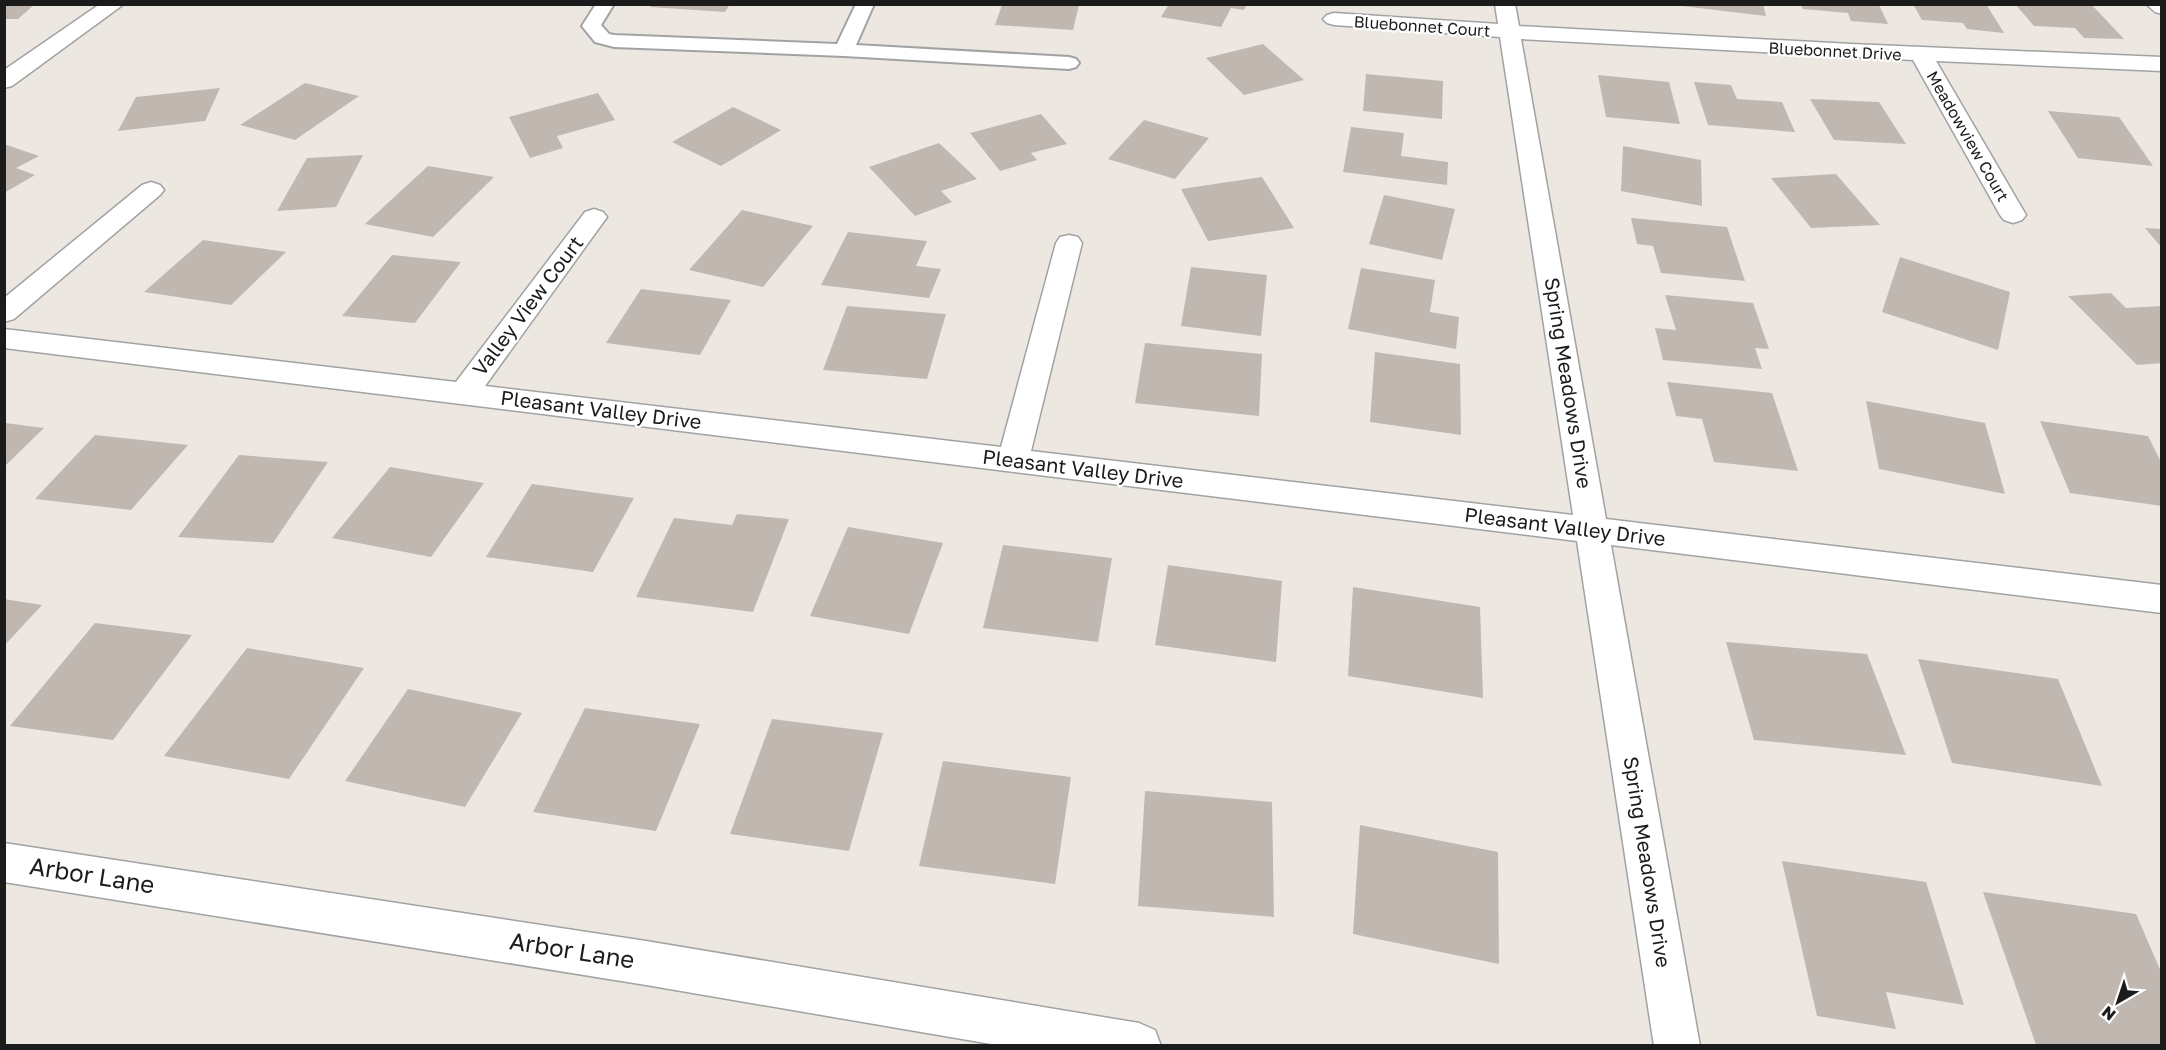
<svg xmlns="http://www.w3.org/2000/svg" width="2166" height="1050" viewBox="0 0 2166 1050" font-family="'Golos Text',sans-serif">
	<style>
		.building { fill: #c0b7b1 }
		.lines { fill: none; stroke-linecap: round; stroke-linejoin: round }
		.service-casing { stroke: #a2a2a2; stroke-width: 4 }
		.minor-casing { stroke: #a2a2a2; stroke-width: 3 }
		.tertiary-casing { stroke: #a2a2a2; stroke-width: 3 }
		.service { fill: #fff; fill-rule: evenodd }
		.minor { fill: #fff; fill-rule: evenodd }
		.tertiary { fill: #fff; fill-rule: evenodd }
		.labels { text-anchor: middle; stroke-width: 4.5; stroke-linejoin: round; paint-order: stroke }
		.far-street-label { font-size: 16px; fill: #1b1b1b; stroke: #fff }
		.street-label { font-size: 20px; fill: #1b1b1b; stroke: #fff }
		.near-street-label { font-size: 24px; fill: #1b1b1b; stroke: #fff }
	</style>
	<rect width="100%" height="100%" fill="#ece8e1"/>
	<!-- building -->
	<g class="building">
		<polygon points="4,4 35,4 18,19 4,19"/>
		<polygon points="652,4 730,4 725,12 650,7"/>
		<polygon points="1169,4 1247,4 1244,10 1231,8 1221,27 1161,17"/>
		<polygon points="1682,4 1763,4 1766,16 1682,6"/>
		<polygon points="1913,4 1986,4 2004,33 1967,29 1963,23 1922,20"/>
		<polygon points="2015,4 2091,4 2124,39 2084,38 2075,28 2034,26"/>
		<polygon points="1002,5 1079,5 1073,30 995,25"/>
		<polygon points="1801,5 1879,5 1888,24 1851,21 1848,13 1803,9"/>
		<polygon points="1263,44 1304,80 1244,95 1206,58"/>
		<polygon points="1366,74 1443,81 1442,119 1363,111"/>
		<polygon points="1598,75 1669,82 1680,124 1606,117"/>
		<polygon points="1694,82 1731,85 1737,99 1782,102 1795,132 1708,125"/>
		<polygon points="305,83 359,96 295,140 240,125"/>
		<polygon points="220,88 205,121 118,131 136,97"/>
		<polygon points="598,93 615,120 557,136 563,148 530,158 509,117"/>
		<polygon points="1810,99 1879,102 1906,144 1834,140"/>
		<polygon points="733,107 781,130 721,166 672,142"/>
		<polygon points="2048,111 2119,117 2153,166 2078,158"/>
		<polygon points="1041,114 1067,144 1031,153 1037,160 1000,171 970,133"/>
		<polygon points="1144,120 1209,138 1175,179 1108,159"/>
		<polygon points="1351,127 1404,133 1401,156 1448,162 1447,185 1343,172"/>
		<polygon points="939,143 977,179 941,191 952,202 915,216 869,167"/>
		<polygon points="4,144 39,156 16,168 35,175 4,193"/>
		<polygon points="1623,146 1701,160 1702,206 1621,191"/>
		<polygon points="363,155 336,207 277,211 307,158"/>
		<polygon points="428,166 494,177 433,237 365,224"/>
		<polygon points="1836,174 1880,225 1811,228 1771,178"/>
		<polygon points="1262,177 1294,228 1208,241 1181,189"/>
		<polygon points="1384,195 1455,209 1442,260 1369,244"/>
		<polygon points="742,210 813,226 763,287 689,270"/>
		<polygon points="1631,218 1727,227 1745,281 1661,273 1653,246 1637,244"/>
		<polygon points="2145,228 2162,229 2162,248"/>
		<polygon points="848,232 927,241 916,266 941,269 929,298 821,285"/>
		<polygon points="203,240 286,252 231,305 144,292"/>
		<polygon points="392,255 461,262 415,323 342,316"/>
		<polygon points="1900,257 2010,292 1998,350 1882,312"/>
		<polygon points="1191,267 1267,275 1261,336 1181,326"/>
		<polygon points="1361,268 1435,280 1430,312 1459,317 1456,349 1348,329"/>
		<polygon points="641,289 731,300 700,355 606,343"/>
		<polygon points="2111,293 2126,308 2162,306 2162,363 2137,365 2068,296"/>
		<polygon points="1665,295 1753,303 1769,349 1755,348 1762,369 1663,360 1655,328 1676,330"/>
		<polygon points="847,306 946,314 927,379 823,370"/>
		<polygon points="1145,343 1262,354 1259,416 1135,403"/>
		<polygon points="1375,352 1460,364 1461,435 1370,422"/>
		<polygon points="1667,382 1772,393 1798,471 1714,462 1702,419 1676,416"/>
		<polygon points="1866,401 1985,423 2005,494 1879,469"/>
		<polygon points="2040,421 2148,436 2162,464 2162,506 2070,493"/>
		<polygon points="5,423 44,428 5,466"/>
		<polygon points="95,435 188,445 131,510 35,499"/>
		<polygon points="239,455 328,462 273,543 178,537"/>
		<polygon points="390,467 484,483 431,557 332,538"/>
		<polygon points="532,484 634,498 593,572 486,557"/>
		<polygon points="737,514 789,519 753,612 636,597 674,518 732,525"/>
		<polygon points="848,527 943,543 909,634 810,616"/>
		<polygon points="1003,545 1112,558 1098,642 983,628"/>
		<polygon points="1168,565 1282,581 1276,662 1155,645"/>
		<polygon points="1353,587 1480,607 1483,698 1348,676"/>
		<polygon points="4,599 42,605 4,646"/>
		<polygon points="95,623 192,635 113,740 10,726"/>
		<polygon points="1726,642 1867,654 1906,755 1754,740"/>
		<polygon points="247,648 364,668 289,779 164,756"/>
		<polygon points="1918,659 2058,679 2102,786 1952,763"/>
		<polygon points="408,689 522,713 465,807 345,781"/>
		<polygon points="585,708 700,724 656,831 533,812"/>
		<polygon points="772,719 883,733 849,851 730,834"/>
		<polygon points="943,761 1071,777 1055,884 919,866"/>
		<polygon points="1145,791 1272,802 1274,917 1138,906"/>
		<polygon points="1360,825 1498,852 1499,964 1353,934"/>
		<polygon points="1782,861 1926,882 1964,1005 1886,992 1896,1029 1817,1016"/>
		<polygon points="1983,892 2136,914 2162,974 2162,1046 2036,1045"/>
	</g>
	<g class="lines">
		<!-- service casing -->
		<g class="service-casing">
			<polygon id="service" points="596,4 614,4 601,25 609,34 614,35 837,44 856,4 874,4 856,45 1069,57 1076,59 1079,63 1076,67 1069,69 844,56 614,47 595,42 582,26"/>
		</g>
		<!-- minor casing -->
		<g class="minor-casing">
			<g id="minor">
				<polygon points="1495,4 1515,4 1519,26 1851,44 2162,57 2162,71 1936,61 2026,215 2022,220 2013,223 2004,220 2000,215 1913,60 1521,39 1606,519 2162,585 2162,613 1611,545 1700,1046 1654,1046 1577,541 4,348 4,329 456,382 585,212 594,209 603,212 607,217 485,386 1001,447 1056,243 1060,237 1069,235 1078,237 1082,243 1031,451 1573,515 1500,37 1334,25 1327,23 1323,19 1327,15 1334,13 1498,24"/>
				<polygon points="2146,4 2162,4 2162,14 2155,12"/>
				<polygon points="151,182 160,185 164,190 160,195 14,319 4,322 4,298 142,185"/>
				<polygon points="4,843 646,941 1139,1023 1155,1030 1161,1046 1003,1046 646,985 4,882"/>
			</g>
		</g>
		<!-- tertiary casing -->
		<g class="tertiary-casing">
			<polygon id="tertiary" points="100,4 124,4 12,86 4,88 4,70"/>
		</g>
		<!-- service -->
		<use href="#service" class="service"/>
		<!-- minor -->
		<use href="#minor" class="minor"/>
		<!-- tertiary -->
		<use href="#tertiary" class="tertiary"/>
	</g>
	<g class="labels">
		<!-- far-street labels -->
		<g class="far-street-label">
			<text transform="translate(1422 26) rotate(4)" y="6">Bluebonnet Court</text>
			<text transform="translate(1835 51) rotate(3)" y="6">Bluebonnet Drive</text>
			<text transform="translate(1968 136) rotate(60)" y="6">Meadowview Court</text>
		</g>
		<!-- street labels -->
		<g class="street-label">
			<text transform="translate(528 306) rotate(-53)" y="7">Valley View Court</text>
			<text transform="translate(1568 383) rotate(81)" y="7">Spring Meadows Drive</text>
			<text transform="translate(601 410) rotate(7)" y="7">Pleasant Valley Drive</text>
			<text transform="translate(1083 469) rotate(7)" y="7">Pleasant Valley Drive</text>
			<text transform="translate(1565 527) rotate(7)" y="7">Pleasant Valley Drive</text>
			<text transform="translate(1647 862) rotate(81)" y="7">Spring Meadows Drive</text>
		</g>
		<!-- near-street labels -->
		<g class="near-street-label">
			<text transform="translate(92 876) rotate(9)" y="8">Arbor Lane</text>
			<text transform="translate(572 951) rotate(9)" y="8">Arbor Lane</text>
		</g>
	</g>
	<!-- border -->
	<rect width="2166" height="1050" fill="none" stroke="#1b1b1b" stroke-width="12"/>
	<!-- north arrow -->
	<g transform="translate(2118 1002) rotate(219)" stroke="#ffffff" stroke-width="4.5" paint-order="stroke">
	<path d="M0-4.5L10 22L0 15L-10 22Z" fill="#1b1b1b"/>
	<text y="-9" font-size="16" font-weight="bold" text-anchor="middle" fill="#1b1b1b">N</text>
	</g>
</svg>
